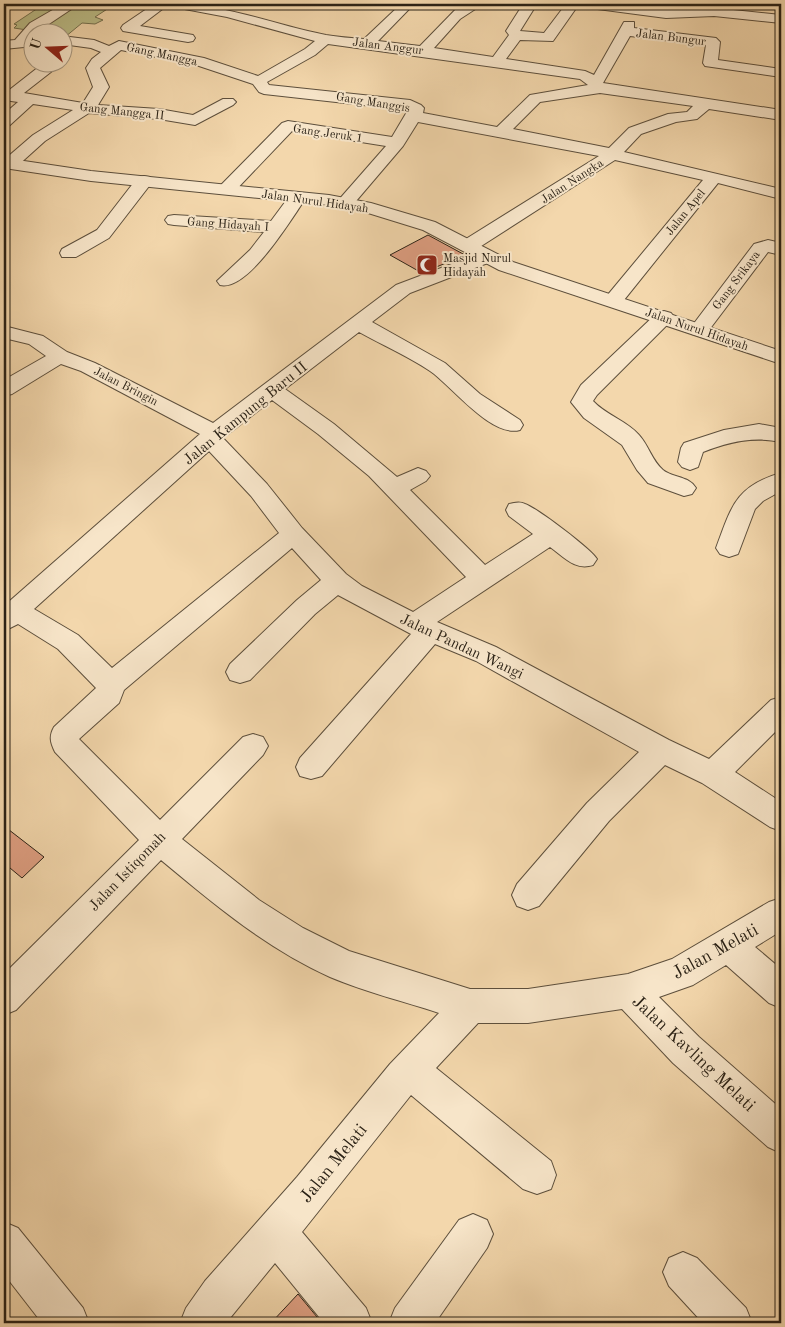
<svg xmlns="http://www.w3.org/2000/svg" width="785" height="1327" viewBox="0 0 785 1327" font-family="'Old Standard TT',serif">
	<style>
		.green { fill: #bcbe88; stroke: #74704f }
		.building { fill: #df9f82; stroke: #2b2216 }
		.lines { fill: none; stroke-linecap: round; stroke-linejoin: round }
		.minor-casing { stroke: #5d4f3c; stroke-width: 2 }
		.tertiary-casing { stroke: #5d4f3c; stroke-width: 2 }
		.minor { fill: #f7e5c9; fill-rule: evenodd }
		.tertiary { fill: #f7e5c9; fill-rule: evenodd }
		.labels { text-anchor: middle; stroke-width: 4; stroke-linejoin: round; paint-order: stroke }
		.far-street-label { font-size: 12px; fill: #2b2216; stroke: #f7e5c9 }
		.far-poi-label { font-size: 12px; fill: #2b2216; stroke: #f7e5c9; text-anchor: start }
		.street-label { font-size: 15px; fill: #2b2216; stroke: #f7e5c9 }
		.near-street-label { font-size: 18px; fill: #2b2216; stroke: #f7e5c9 }
	</style>
	<rect width="100%" height="100%" fill="#f3d7ac"/>
	<filter id="stains"><feTurbulence type="fractalNoise" baseFrequency=".004" numOctaves="4"/><feColorMatrix values="0 0 0 0 .2 0 0 0 0 .09 0 0 0 0 .02 0 0 0 .5 -.17"/></filter>
	<radialGradient id="worn" r=".72"><stop offset=".6" stop-color="#630" stop-opacity="0"/><stop offset="1" stop-color="#630" stop-opacity=".3"/></radialGradient>
	<!-- green -->
	<polygon class="green" points="44,4 115,4 95,17 103,20 95,24 82,23 65,37 63,37 62,32 32,32 32,45 17,43 27,30 14,28 17,25 14,24"/>
	<!-- building -->
	<g class="building">
		<polygon points="428,235 465,255 422,273 390,255"/>
		<polygon points="4,826 44,857 22,878 4,863"/>
		<polygon points="298,1294 322,1323 271,1323"/>
	</g>
	<g class="lines">
		<!-- minor casing -->
		<g class="minor-casing">
			<g id="minor">
				<polygon points="63,4 79,4 37,32 32,32 32,37 24,47 4,49 4,41 15,40 30,23"/>
				<polygon points="154,4 169,4 140,26 193,35 195,38 193,41 188,42 123,31 121,28 123,25"/>
				<path d="M173 4C226 4 274 25 326 35 338 37 351 38 364 39L401 4H414L378 41 420 46 457 8 464 4H483L460 19 434 48 493 57 509 35 506 31 520 9 510 7 509 4H533L535 7 520 31 544 33 566 4H579L553 41 520 40 506 59 585 71 594 75 624 22H634V28L716 38 720 42 718 60 781 69V77L705 66 703 63 706 45 630 36 603 83 781 110V120L709 109 697 119 676 122 641 134 624 152 781 189V199L718 183 620 305H606L603 301 606 297 703 180 615 160 475 250H461L459 246 461 242 599 156 418 122 403 146 351 207H339L336 203 386 146 292 131 232 194H220L217 190 220 186 282 123 288 121 392 137 408 110 264 94 259 92 253 84 196 65 121 50 100 68 109 87 98 105 159 109 193 115 223 99H233L236 102 233 105 195 125 159 119 89 113 45 141 15 168H4V160L33 135 73 110 33 104 10 125 4 127V114L18 102 4 100V90L8 91 45 62H57L58 65 56 68 24 93 83 103 93 87 86 68 92 59 101 52 91 48 62 44V36L94 40 109 46 119 41 204 58 258 76 305 49 315 41 227 17 174 7ZM328 44 580 79 588 85 530 95 497 127 423 113 424 108 421 105 410 100 269 85 267 82 315 55ZM600 93 693 106 687 112 668 114 629 128 609 148 513 129 540 102Z"/>
				<polygon points="583,4 619,4 666,10 714,8 781,15 781,23 714,16 666,18 590,8"/>
				<polygon points="144,176 150,177 153,181 109,238 76,257 62,257 60,253 62,249 97,230 138,177"/>
				<path d="M297 193 303 194 306 198C291 219 248 292 220 285L217 281 250 250 264 232 174 225 168 224 165 220 168 216 174 215 271 221 291 194Z"/>
				<polygon points="768,240 781,243 781,255 768,252 706,334 699,336 692,334 689,330 692,326 754,244"/>
				<path d="M486 251 493 253 495 257 493 261 410 293 372 322 445 363 480 394 520 420 523 425 520 430C491 438 452 386 430 371 408 356 382 345 359 332L285 389 334 424 397 477 418 468 426 471 430 476 426 481 410 490 485 565 533 534 509 516 506 510 509 504C515 503 519 501 525 504 537 508 591 549 597 559L593 565C575 571 564 557 550 547L437 622 496 647 669 740 709 759 771 700 781 697V726L735 772 781 802V831L770 827 702 783 665 765 609 821 539 906 528 910 517 906 512 895 517 884 587 803 639 752 476 661 435 644 322 776 311 779 300 776 296 767 300 758 411 634 338 595 315 614 250 680 240 683 230 680 226 672 230 664 297 600 321 580 292 548 124 690 119 703 79 739 160 820 243 737 253 734 263 737 268 746 263 755 182 839 259 900 303 928 349 951 470 989H528L628 974 672 959 769 902 781 898V931L755 947 781 969V1008L769 1003 726 965 693 985 659 997 699 1037 781 1109V1153L768 1147 673 1063 622 1009 528 1023H478L436 1068 551 1161 556 1175 551 1189 537 1194 523 1189 411 1095 302 1232 366 1308 372 1323H324L275 1263 226 1323H180L186 1308 205 1281 297 1177 390 1064 439 1013C403 1001 365 992 330 977 266 948 215 905 161 860L16 1010 4 1015V974L139 840 55 752C50 742 49 736 54 727L96 688 58 649 18 624 4 631V606L200 434 81 371 61 364 12 394 4 396V380L46 356 29 344 4 338V326L43 336 67 352 95 363 213 423 396 285ZM272 400 318 434 369 476 466 577 413 612 362 586 346 574 302 528 267 484 223 438ZM209 451 251 496 279 533 112 668 78 635 34 609Z"/>
				<path d="M664 311 671 313 674 317 671 321 597 395 593 401C606 415 627 421 639 435 649 446 652 461 663 470 673 478 689 476 696 488L692 494 684 496 648 483 637 470 622 445 584 418 571 402 581 385 657 313Z"/>
				<path d="M759 424 781 428V442C753 436 729 442 703 452L698 467 690 470 682 467 678 462 681 448 684 443 724 430Z"/>
				<path d="M781 473V491L763 501 755 509 738 554 729 557 720 554 716 548C731 508 735 486 781 473Z"/>
				<polygon points="473,1214 487,1220 493,1234 487,1248 435,1323 389,1323 395,1308 459,1220"/>
				<polygon points="4,1222 18,1228 83,1308 89,1323 42,1323 4,1274"/>
				<polygon points="683,1252 697,1258 746,1308 752,1323 703,1323 669,1286 663,1272 669,1258"/>
			</g>
		</g>
		<!-- tertiary casing -->
		<g class="tertiary-casing">
			<polygon id="tertiary" points="4,158 91,171 329,195 371,203 435,222 513,262 781,351 781,364 499,270 423,230 368,213 329,205 91,181 4,168"/>
		</g>
		<!-- minor -->
		<use href="#minor" class="minor"/>
		<!-- tertiary -->
		<use href="#tertiary" class="tertiary"/>
	</g>
	<!-- icons -->
	<defs>
		<g id="mosque-square" transform="scale(1.125)"><rect x="-9" y="-9" width="18" height="18" rx="4" fill="#8f2418" stroke="#f7e5c9"/><path d="M3.5-4.9A6 6 0 1 0 3.5 4.9A5 5 0 1 1 3.5-4.9Z" fill="#fff"/></g>
	</defs>
	<g fill-rule="evenodd">
		<use href="#mosque-square" x="427" y="265"/>
	</g>
	<g class="labels">
		<!-- far-street labels -->
		<g class="far-street-label">
			<text transform="translate(671 37) rotate(7)" y="4">Jalan Bungur</text>
			<text transform="translate(388 46) rotate(7)" y="4">Jalan Anggur</text>
			<text transform="translate(162 54) rotate(12)" y="4">Gang Mangga</text>
			<text transform="translate(373 102) rotate(9)" y="4">Gang Manggis</text>
			<text transform="translate(122 111) rotate(6)" y="4">Gang Mangga II</text>
			<text transform="translate(328 133) rotate(8)" y="4">Gang Jeruk 1</text>
			<text transform="translate(572 181) rotate(-33)" y="4">Jalan Nangka</text>
			<text transform="translate(315 201) rotate(8)" y="4">Jalan Nurul Hidayah</text>
			<text transform="translate(685 212) rotate(-51)" y="4">Jalan Apel</text>
			<text transform="translate(228 224) rotate(4)" y="4">Gang Hidayah I</text>
			<text transform="translate(736 280) rotate(-53)" y="4">Gang Srikaya</text>
			<text transform="translate(697 329) rotate(19)" y="4">Jalan Nurul Hidayah</text>
			<text transform="translate(126 386) rotate(27)" y="4">Jalan Bringin</text>
		</g>
		<!-- far-poi labels -->
		<g class="far-poi-label">
			<text x="443" y="262">Masjid Nurul<tspan x="443" dy="14">Hidayah</tspan></text>
		</g>
		<!-- street labels -->
		<g class="street-label">
			<text transform="translate(245 413) rotate(-39)" y="5">Jalan Kampung Baru II</text>
			<text transform="translate(462 646) rotate(25)" y="5">Jalan Pandan Wangi</text>
			<text transform="translate(127 871) rotate(-46)" y="5">Jalan Istiqomah</text>
		</g>
		<!-- near-street labels -->
		<g class="near-street-label">
			<text transform="translate(715 951) rotate(-29)" y="6">Jalan Melati</text>
			<text transform="translate(694 1053) rotate(43)" y="6">Jalan Kavling Melati</text>
			<text transform="translate(333 1163) rotate(-51)" y="6">Jalan Melati</text>
		</g>
	</g>
	<!-- margin -->
	<rect width="785" height="1327" fill="none" stroke="#f3d7ac" stroke-width="20"/>
	<rect x="5" y="5" width="775" height="1317" fill="none" stroke="#2b2216" stroke-width="2.5"/>
	<rect x="10" y="10" width="765" height="1307" fill="none" stroke="#2b2216"/>
	<!-- north arrow -->
	<g transform="translate(48 48) rotate(289)"><circle r="24" fill="#f7e5c9" stroke="#a59781"/>
	<path d="M0-4L9 19L0 12L-9 19Z" fill="#8f2418"/>
	<text y="-8" font-size="14" font-weight="bold" text-anchor="middle" fill="#2b2216">U</text>
	</g>
	<rect width="100%" height="100%" filter="url(#stains)"/>
	<rect width="100%" height="100%" fill="url(#worn)"/>
</svg>
